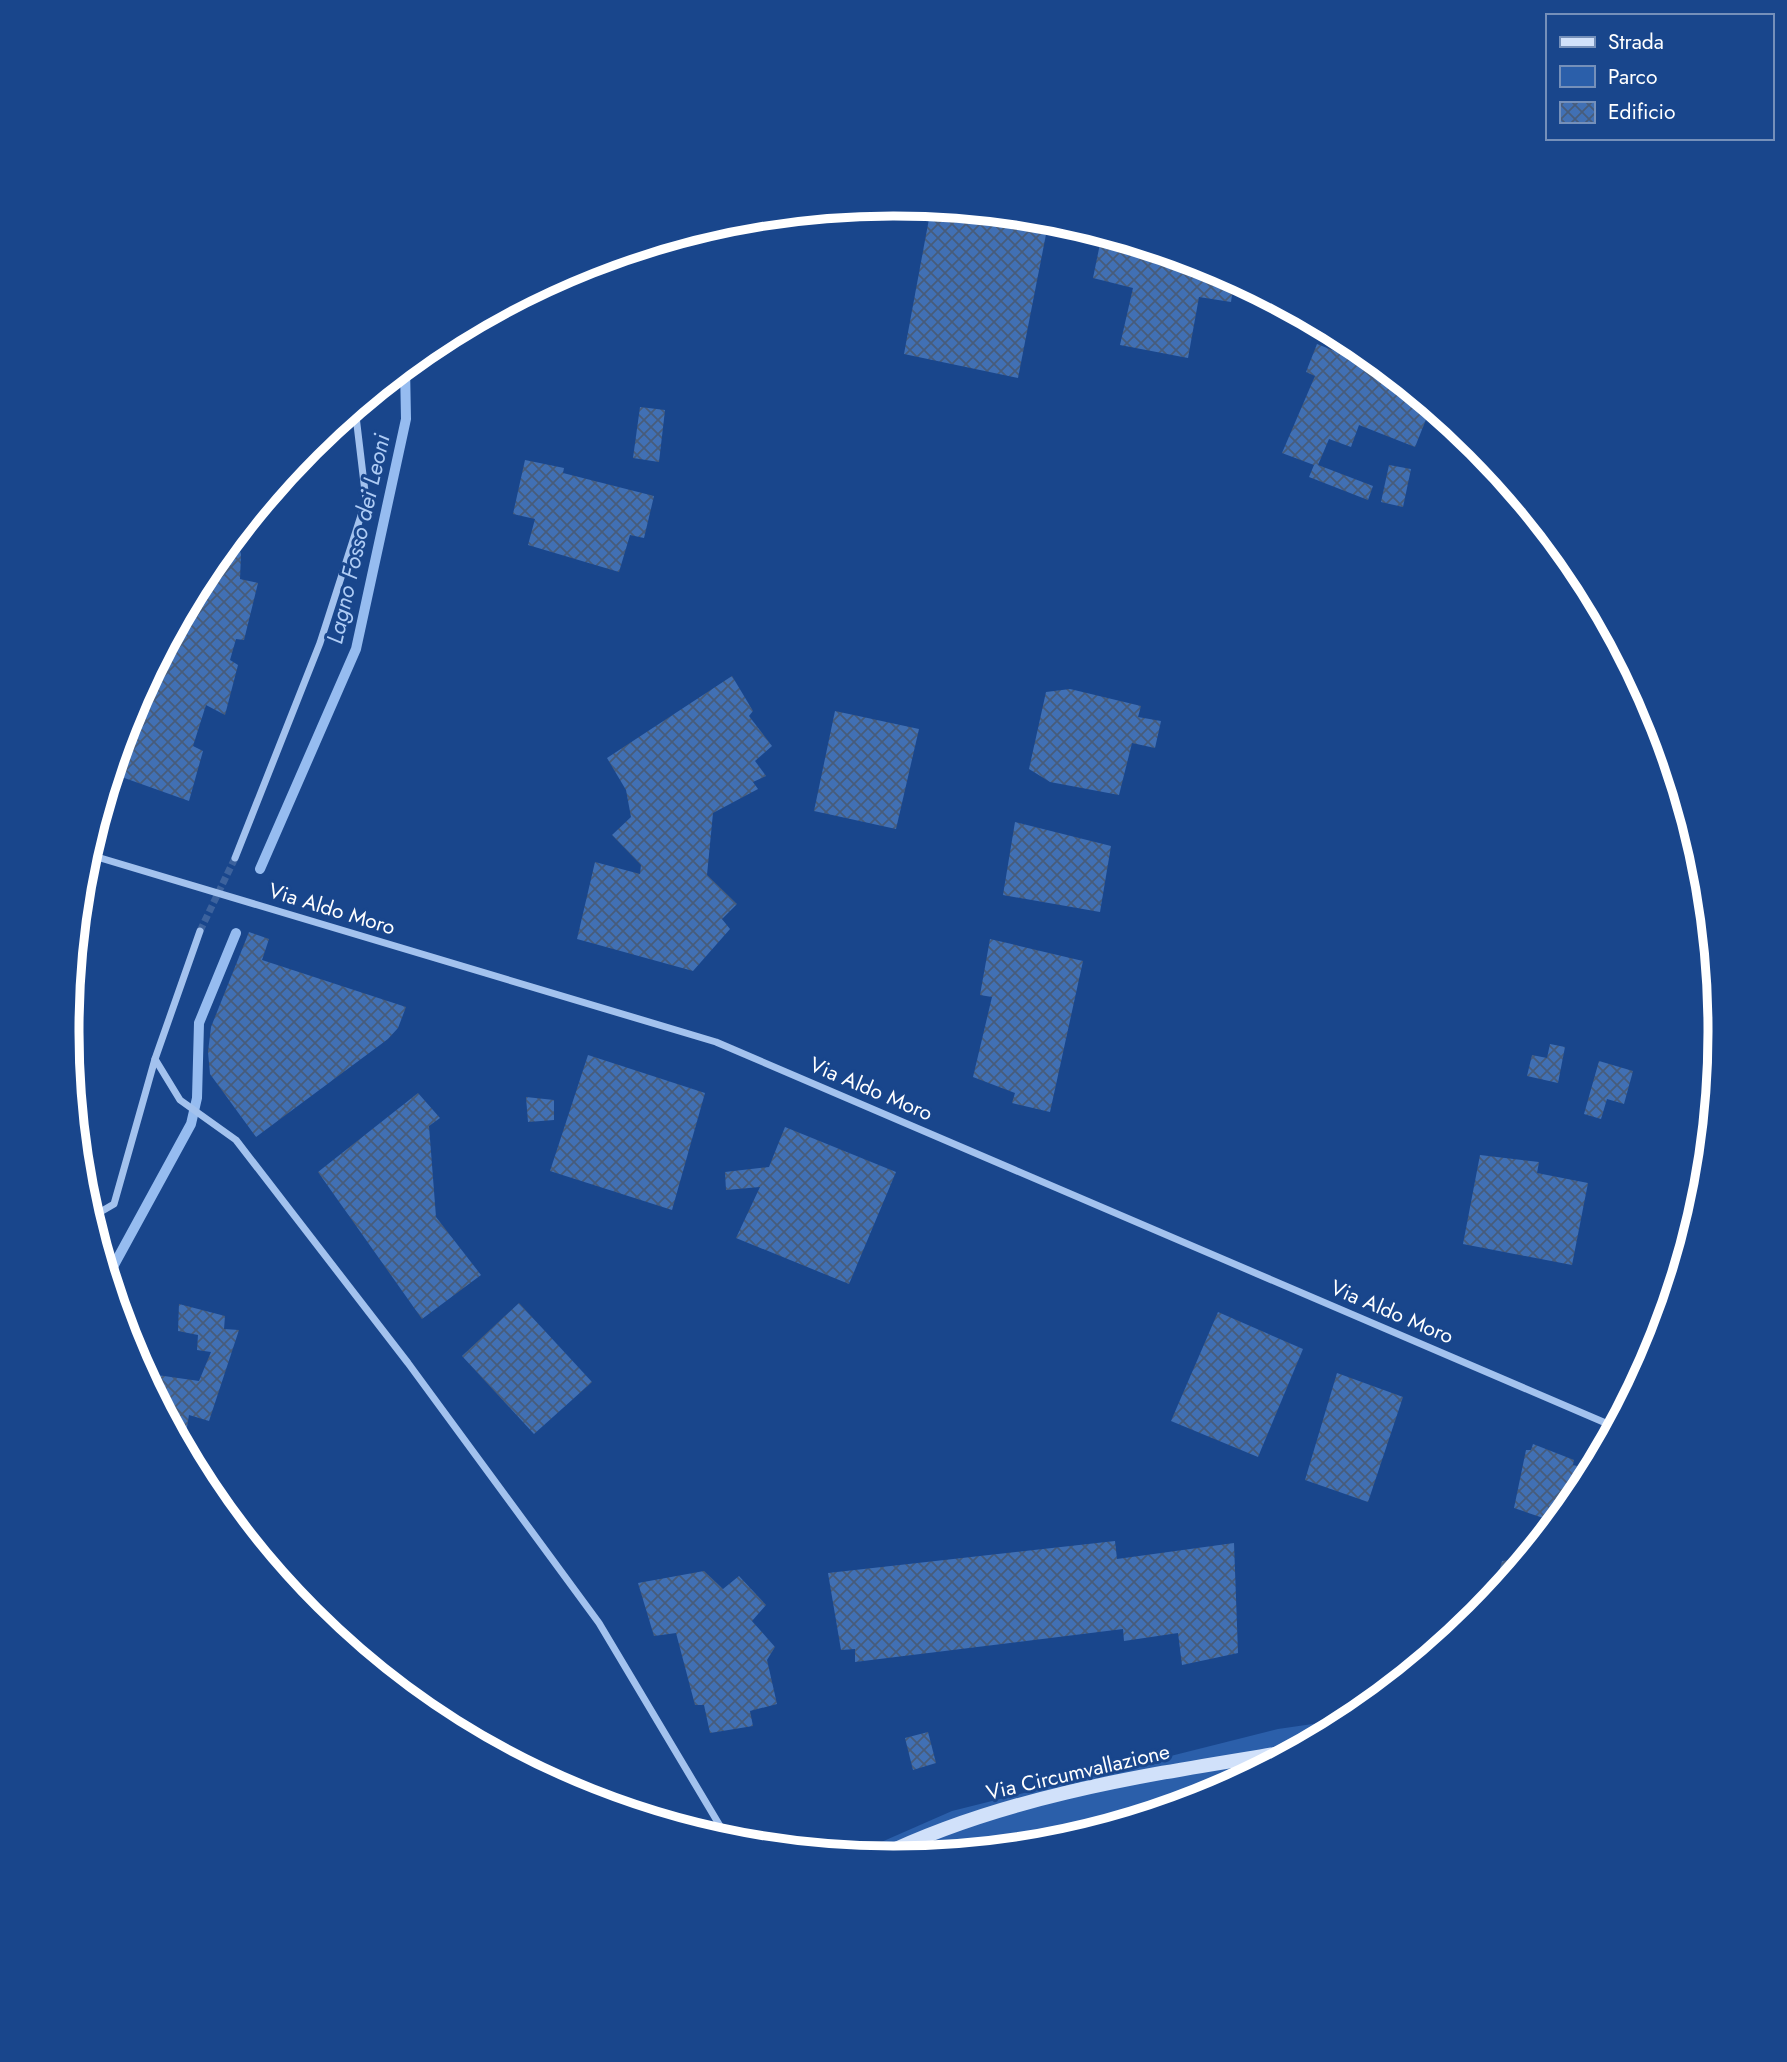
<svg xmlns="http://www.w3.org/2000/svg" width="1787" height="2062" viewBox="0 0 1787 2062" font-family="Jost,sans-serif">
	<style>
		.green { fill: #2b5faa }
		.lines { fill: none; stroke-linecap: round; stroke-linejoin: round }
		.stream { stroke: #96bcf0; stroke-width: 10 }
		.building { fill: url(#building-cross-hatch) }
		.minor-tunnel { stroke: #3c629d; stroke-width: 7; stroke-dasharray: 7 3.5; stroke-linecap: butt }
		.minor { stroke: #a3c2ee; stroke-width: 7 }
		.secondary { stroke: #d1e1fa; stroke-width: 14 }
		.labels { text-anchor: middle; stroke-width: 6; stroke-linejoin: round; paint-order: stroke }
		.street-label { font-size: 21px; fill: #fff; stroke: #19468c }
		.water-label { font-size: 23px; font-style: italic; fill: #afccf5; stroke: #19468c }
		.rim { fill: none; stroke: #fff; stroke-width: 9 }
	</style>
	<defs>
		<pattern id="building-cross-hatch" width="8" height="8" patternUnits="userSpaceOnUse" patternTransform="scale(1.75)"><rect width="8" height="8" fill="#4170b4"/><path d="M0 0l8 8M0 8l8-8" fill="none" stroke="#475c7b"/></pattern>
	</defs>
	<rect width="100%" height="100%" fill="#19468c"/>
	<!-- green -->
	<polygon class="green" points="1354,1718 1210,1795 1054,1842 893,1858 854,1854 952,1811 1278,1729"/>
	<g class="lines">
		<!-- stream -->
		<g class="stream">
			<polyline points="260,869 356,649 406,419 405,367"/>
			<polyline points="108,1276 191,1124 197,1098 199,1023 236,933"/>
		</g>
	</g>
	<!-- building -->
	<g class="building">
		<polygon points="931,208 1049,219 1018,378 904,354"/>
		<polygon points="1102,234 1210,267 1234,280 1231,302 1199,297 1188,358 1120,345 1133,288 1093,278"/>
		<polygon points="1317,344 1388,372 1431,407 1415,447 1359,425 1351,447 1329,439 1318,465 1373,486 1368,500 1309,477 1314,465 1282,453 1315,376 1306,372"/>
		<polygon points="640,407 665,410 659,462 633,458"/>
		<polygon points="525,460 564,468 563,473 654,496 644,538 630,535 619,572 528,545 535,519 513,514"/>
		<polygon points="1389,465 1411,469 1403,507 1381,502"/>
		<polygon points="235,536 241,554 240,579 258,583 244,640 236,639 230,660 238,665 225,715 206,705 193,746 203,751 189,801 116,775 119,765 115,763 130,714 206,571"/>
		<polygon points="732,676 753,711 749,716 772,746 755,761 766,776 753,782 758,789 713,813 707,875 737,904 722,919 730,929 693,971 577,939 595,862 640,874 641,865 612,835 631,817 626,790 607,758"/>
		<polygon points="1070,689 1141,706 1138,717 1161,721 1155,748 1132,743 1119,795 1050,782 1029,769 1046,692"/>
		<polygon points="835,711 919,729 896,829 814,811"/>
		<polygon points="1015,822 1111,846 1100,912 1003,895"/>
		<polygon points="249,932 269,939 262,960 406,1007 398,1028 388,1039 256,1137 210,1074 208,1052 211,1027"/>
		<polygon points="990,939 1083,961 1050,1112 1012,1103 1015,1093 973,1077 992,997 980,995"/>
		<polygon points="1550,1044 1565,1047 1558,1083 1527,1076 1532,1055 1547,1058"/>
		<polygon points="588,1055 705,1093 672,1210 550,1171"/>
		<polygon points="1599,1061 1633,1071 1624,1104 1607,1099 1601,1119 1584,1114"/>
		<polygon points="418,1093 440,1118 429,1126 436,1217 481,1275 422,1319 318,1172"/>
		<polygon points="526,1097 554,1100 554,1120 528,1122"/>
		<polygon points="785,1127 896,1172 849,1284 736,1238 760,1187 726,1190 725,1172 769,1167"/>
		<polygon points="1480,1155 1539,1162 1537,1173 1588,1183 1572,1265 1463,1244"/>
		<polygon points="519,1303 592,1382 534,1434 462,1356"/>
		<polygon points="179,1304 225,1316 224,1329 239,1330 209,1421 189,1415 186,1433 174,1432 143,1373 199,1381 211,1352 197,1350 198,1335 178,1331"/>
		<polygon points="1218,1312 1303,1349 1258,1457 1171,1421"/>
		<polygon points="1337,1373 1403,1397 1368,1502 1305,1480"/>
		<polygon points="1533,1444 1574,1460 1573,1465 1577,1466 1567,1507 1555,1522 1514,1508 1526,1450 1531,1450"/>
		<polygon points="1115,1541 1117,1559 1234,1543 1238,1653 1182,1665 1178,1633 1124,1641 1123,1629 855,1662 855,1649 841,1650 828,1573"/>
		<polygon points="1526,1558 1499,1590 1492,1599 1502,1561"/>
		<polygon points="704,1571 723,1589 739,1576 766,1605 752,1621 775,1647 767,1660 777,1704 750,1711 753,1726 710,1733 704,1705 695,1705 676,1633 654,1636 638,1583"/>
		<polygon points="928,1732 936,1763 913,1770 905,1738"/>
	</g>
	<g class="lines">
		<!-- minor-tunnel -->
		<polyline class="minor-tunnel" points="200,931 235,858"/>
		<!-- minor -->
		<g class="minor">
			<polyline points="87,854 716,1042 1615,1427"/>
			<polyline points="235,858 320,643 366,500 355,408"/>
			<polyline points="200,931 155,1059 180,1100 236,1140 408,1363 599,1623 729,1841"/>
			<polyline points="90,1218 114,1204 155,1059"/>
		</g>
		<!-- secondary -->
		<path class="secondary" d="M879 1857C1008 1794 1153 1774 1293 1751"/>
	</g>
	<g class="labels">
		<!-- street labels -->
		<g class="street-label">
			<text transform="translate(332 909) rotate(17)" y="7">Via Aldo Moro</text>
			<text transform="translate(871 1089) rotate(23)" y="7">Via Aldo Moro</text>
			<text transform="translate(1392 1312) rotate(23)" y="7">Via Aldo Moro</text>
			<text transform="translate(1078 1772) rotate(-13)" y="7">Via Circumvallazione</text>
		</g>
		<!-- water labels -->
		<g class="water-label">
			<text transform="translate(358 539) rotate(-77)" y="8">Lagno Fosso dei Leoni</text>
		</g>
	</g>
	<!-- crop -->
	<path d="M0 0H1787V2062H0ZM893 216H894A814 814 0 0 1 1708 1030V1032A814 814 0 0 1 894 1846H893A814 814 0 0 1 79 1032V1030A814 814 0 0 1 893 216Z" fill="#19468c" fill-rule="evenodd"/>
	<path class="rim" d="M893 216H894A814 814 0 0 1 1708 1030V1032A814 814 0 0 1 894 1846H893A814 814 0 0 1 79 1032V1030A814 814 0 0 1 893 216Z"/>
	<!-- legend -->
	<rect x="1546" y="14" width="228" height="126" fill="#19468c" stroke="#7590ba" stroke-width="2"/>
	<rect x="1560" y="37" width="35" height="10" fill="#d1e1fa" stroke="#7590ba" stroke-width="2"/>
	<text x="1608" y="49" font-size="21" fill="#ffffff">Strada</text>
	<rect x="1560" y="66" width="35" height="21" fill="#2b5faa" stroke="#7590ba" stroke-width="2"/>
	<text x="1608" y="84" font-size="21" fill="#ffffff">Parco</text>
	<rect x="1560" y="102" width="35" height="21" fill="url(#building-cross-hatch)" stroke="#7590ba" stroke-width="2"/>
	<text x="1608" y="119" font-size="21" fill="#ffffff">Edificio</text>
</svg>
